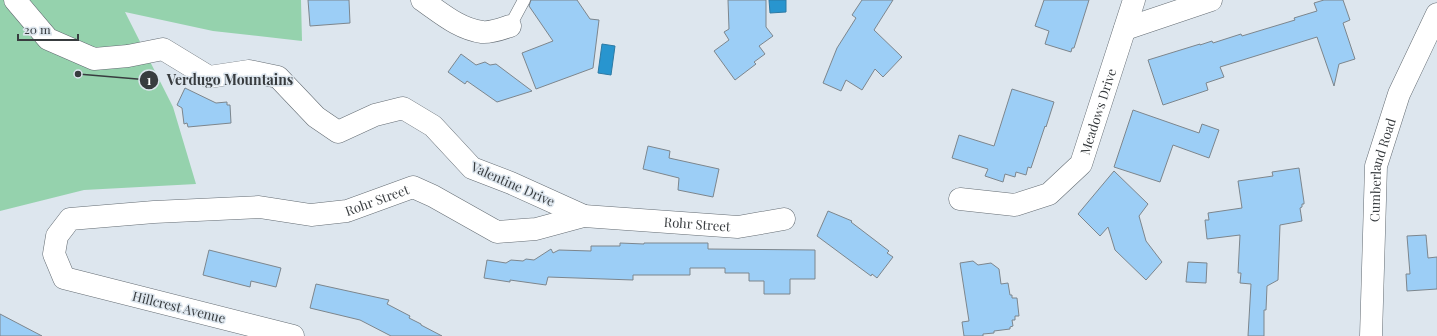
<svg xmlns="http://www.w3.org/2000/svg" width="1437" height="336" viewBox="0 0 1437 336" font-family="'Playfair Display',serif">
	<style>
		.green { fill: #95d2ad }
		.water { fill: #2895cf; stroke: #2d7aa4 }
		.building { fill: #9ccef6; stroke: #7d868d }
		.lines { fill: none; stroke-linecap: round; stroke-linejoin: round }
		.lane-casing { stroke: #646c73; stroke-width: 13 }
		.street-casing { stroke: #646c73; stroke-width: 23 }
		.lane { stroke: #fff; stroke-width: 12 }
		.street { stroke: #fff; stroke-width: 22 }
		.labels { text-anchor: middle; stroke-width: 3; stroke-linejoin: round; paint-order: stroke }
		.street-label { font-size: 13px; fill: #383c3f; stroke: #dde6ee }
		.leader { fill: none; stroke: #383c3f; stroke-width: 1.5 }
		.callout-dot { fill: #383c3f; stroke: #dde6ee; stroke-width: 1.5 }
		.mark-label { font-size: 12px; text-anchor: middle; font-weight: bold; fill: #fff }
		.callout-label { font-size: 14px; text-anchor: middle; font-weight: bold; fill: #383c3f; stroke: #dde6ee; stroke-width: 3; stroke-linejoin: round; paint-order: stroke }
	</style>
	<rect width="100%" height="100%" fill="#dde6ee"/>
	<!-- green -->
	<polygon class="green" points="0,0 301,0 302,41 213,31 125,12 173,107 196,184 84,190 0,211"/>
	<!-- water -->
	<g class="water">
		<polygon points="769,0 786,0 786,12 770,13"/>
		<polygon points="602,44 615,46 611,75 598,73"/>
	</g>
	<!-- building -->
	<g class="building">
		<polygon points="308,0 349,0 350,23 310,26"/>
		<polygon points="531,0 577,0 590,19 599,20 593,68 536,89 522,53 553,41 529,6"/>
		<polygon points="728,0 766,0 766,27 773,36 759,46 765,54 754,62 756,64 735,80 714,51 729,40 724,32 729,29"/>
		<polygon points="862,0 893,0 874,30 902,57 883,77 875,69 862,90 846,80 841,91 823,83 837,48 856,18 852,15"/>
		<polygon points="1044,0 1089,0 1074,48 1072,48 1071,52 1045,44 1049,31 1035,26"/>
		<polygon points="1324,0 1343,0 1350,20 1343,23 1355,59 1339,64 1334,86 1317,37 1220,67 1224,77 1206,83 1208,90 1163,105 1148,60 1200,44 1200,45 1212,41 1213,43 1241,34 1242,36 1295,20 1294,18 1317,11 1314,3"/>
		<polygon points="461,54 476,65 485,62 490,65 496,64 532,91 497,102 467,81 465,84 448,72"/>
		<polygon points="185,88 216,103 227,102 227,105 230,105 231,123 188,127 187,123 184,124 182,108 177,105"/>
		<polygon points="1012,89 1054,102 1046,127 1045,126 1031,168 1028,167 1026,175 1016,172 1015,177 1005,174 1003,182 985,176 988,169 952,158 959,135 994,146"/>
		<polygon points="1133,110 1199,133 1202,124 1219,130 1209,158 1173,145 1160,182 1114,167"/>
		<polygon points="648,146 670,151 669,158 719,169 713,197 678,190 679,178 643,169"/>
		<polygon points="1299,168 1304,202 1304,204 1302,204 1302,207 1300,208 1302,221 1280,225 1278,280 1267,286 1266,310 1264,310 1264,336 1248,336 1251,284 1240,283 1241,273 1238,273 1240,235 1207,239 1205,220 1209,220 1208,213 1242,208 1238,181 1273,176 1272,172"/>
		<polygon points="1114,171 1148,204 1139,216 1146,241 1162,262 1146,280 1115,250 1108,227 1100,236 1078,214"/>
		<polygon points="828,211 852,221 851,222 889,251 887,253 893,257 877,278 872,274 871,276 817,236"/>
		<polygon points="1426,235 1428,258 1437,257 1437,289 1407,291 1406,274 1410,274 1407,236"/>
		<polygon points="620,243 644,244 644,243 708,243 708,249 815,250 815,279 790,279 790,294 764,294 764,281 749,281 749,273 725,273 725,268 690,268 690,275 633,275 633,280 548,277 546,285 510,280 510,282 484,278 487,260 506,263 511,260 523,261 526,259 534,260 551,249 553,253 559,250 591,251 591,246 620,246"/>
		<polygon points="209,250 281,268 276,287 251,281 250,287 203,275"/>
		<polygon points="973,261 978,265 991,263 999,269 1001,284 1008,283 1010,295 1012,295 1012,298 1017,298 1019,316 1015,316 1015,320 1012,320 1013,326 1010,327 1010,329 994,331 994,333 983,334 983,336 964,336 962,322 969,321 960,263"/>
		<polygon points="1188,262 1207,263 1206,283 1186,282"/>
		<polygon points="316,284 389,300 387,304 410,316 409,318 421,324 421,325 442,336 391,336 360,320 310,308"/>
		<polygon points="0,314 42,336 0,336"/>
	</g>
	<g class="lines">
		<!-- lane casing -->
		<g class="lane-casing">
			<polyline id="lane" points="510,26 524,0"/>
		</g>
		<!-- street casing -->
		<g class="street-casing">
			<g id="street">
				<polyline points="15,0 48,39 94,59 128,56 163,49 209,77 249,71 278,77 316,117 338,132 375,115 403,108 433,126 472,168 511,183 584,216"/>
				<path d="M422 0C441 13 459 29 482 32 491 33 501 29 510 26"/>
				<polyline points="1125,29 1211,0"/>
				<path id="s1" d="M960 199 1015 205 1049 194 1081 164 1134 0"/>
				<path id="s2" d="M293 336 64 278 54 254 57 236 70 219 154 212 259 207 311 215 347 211 413 187 433 196 497 232 536 229 584 216 738 227 784 219"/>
				<path id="s3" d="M1371 336 1376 166 1399 94 1437 14"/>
			</g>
		</g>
		<!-- lane -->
		<use href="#lane" class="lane"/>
		<!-- street -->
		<use href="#street" class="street"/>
	</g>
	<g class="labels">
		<!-- street labels -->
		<g class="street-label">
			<text dy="5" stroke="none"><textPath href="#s1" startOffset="190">Meadows Drive</textPath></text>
			<text dy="5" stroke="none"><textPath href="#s3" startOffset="167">Cumberland Road</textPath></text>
			<text transform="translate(513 184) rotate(24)" y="5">Valentine Drive</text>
			<text dy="5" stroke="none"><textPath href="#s2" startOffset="612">Rohr Street</textPath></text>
			<text dy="5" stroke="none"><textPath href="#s2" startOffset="948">Rohr Street</textPath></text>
			<text transform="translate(179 307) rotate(14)" y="5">Hillcrest Avenue</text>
		</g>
	</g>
	<!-- callouts -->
	<path class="leader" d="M78 74L149 80"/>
	<g class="callout-dot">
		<circle cx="78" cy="74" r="4"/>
		<circle cx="149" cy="80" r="10"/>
	</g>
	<g class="mark-label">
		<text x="149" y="85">1</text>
	</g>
	<g class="callout-label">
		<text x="230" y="85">Verdugo Mountains</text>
	</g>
	<!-- scale -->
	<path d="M18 34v6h60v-6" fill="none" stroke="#383c3f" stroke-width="2"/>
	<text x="24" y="34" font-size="12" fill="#383c3f" stroke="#dde6ee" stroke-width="3" paint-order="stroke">20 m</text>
</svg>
